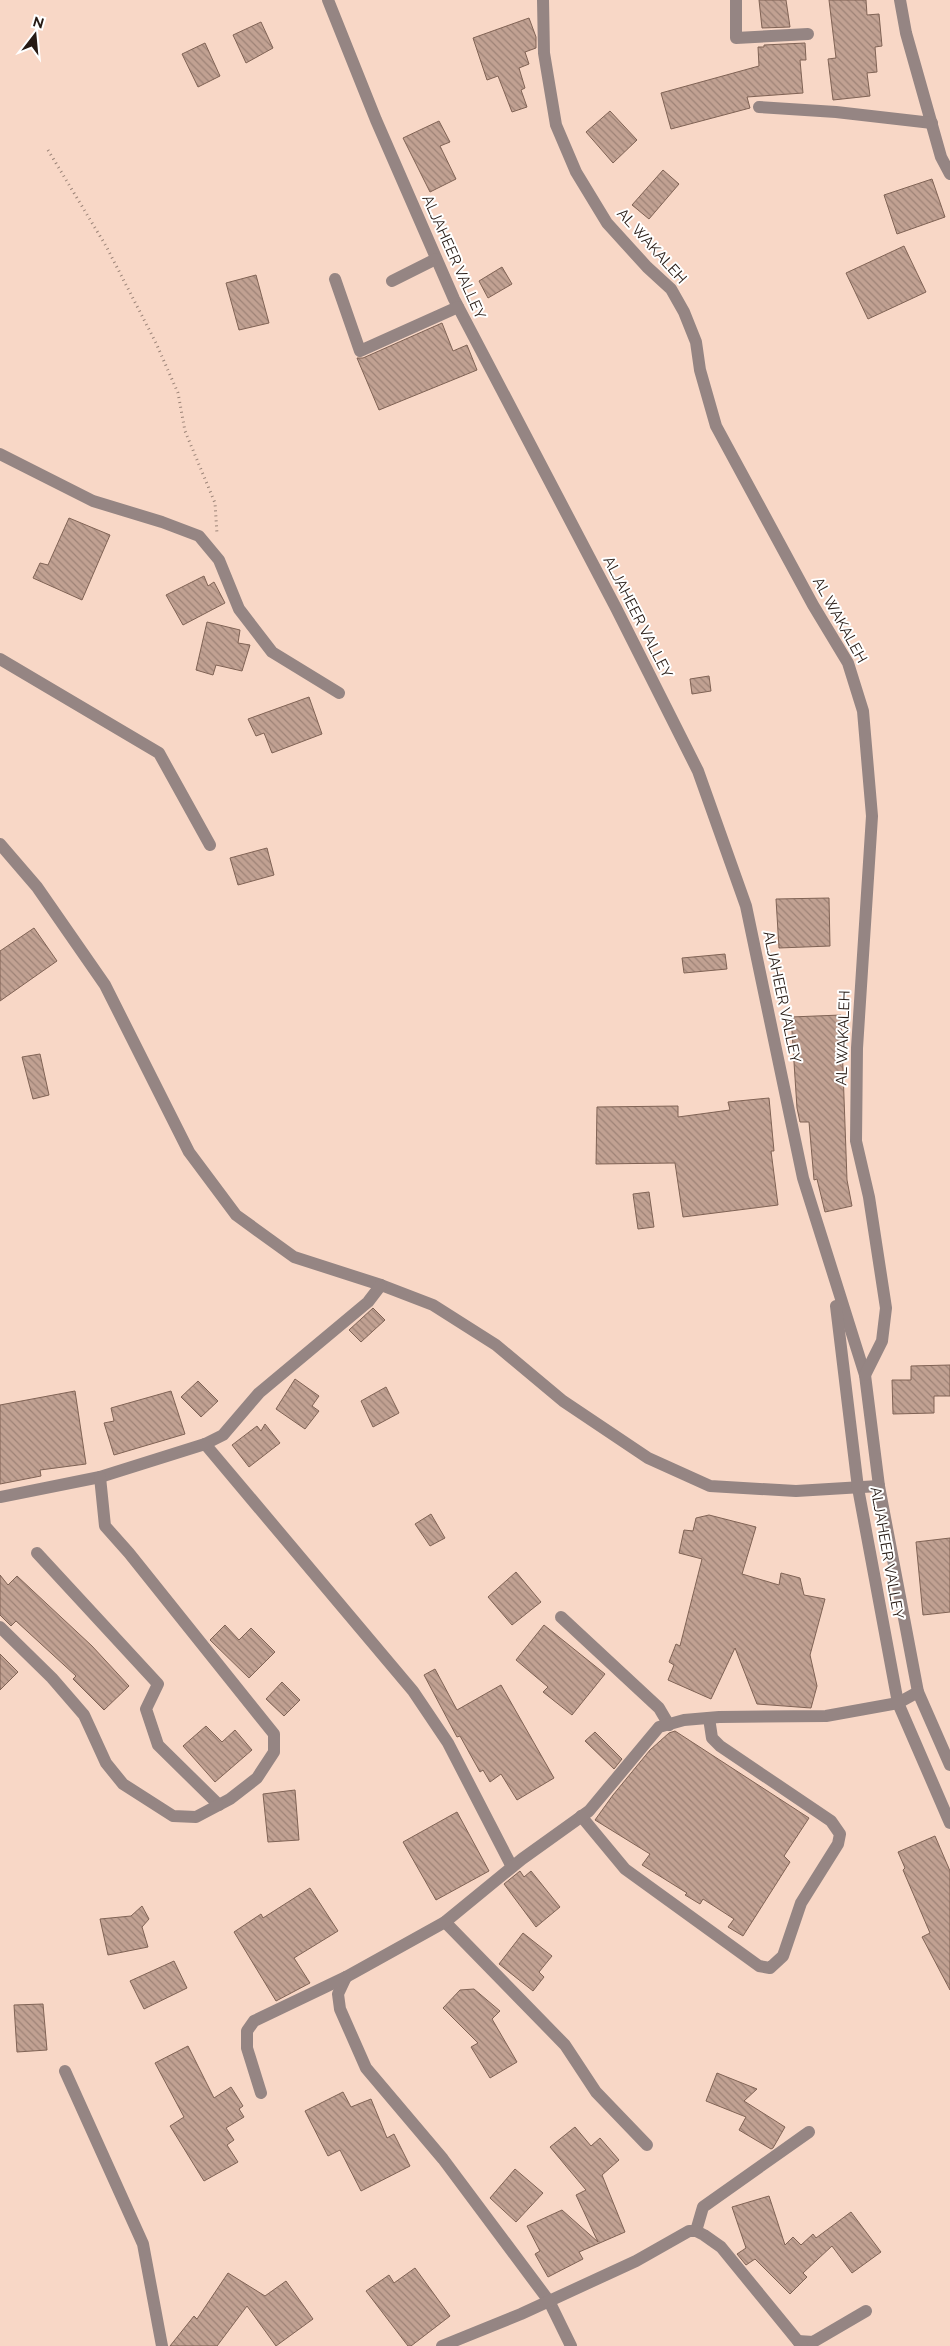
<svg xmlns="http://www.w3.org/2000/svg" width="950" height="2346" viewBox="0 0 950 2346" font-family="Raleway,sans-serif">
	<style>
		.building { fill: url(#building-back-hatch); stroke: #806355 }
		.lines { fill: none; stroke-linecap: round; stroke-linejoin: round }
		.path { stroke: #9c8478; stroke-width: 3; stroke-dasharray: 1 4; stroke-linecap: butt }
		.minor { stroke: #958583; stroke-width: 12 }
		.labels { text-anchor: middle; stroke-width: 4; stroke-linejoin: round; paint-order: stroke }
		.street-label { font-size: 15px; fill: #261a14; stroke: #fff }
	</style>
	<defs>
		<pattern id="building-back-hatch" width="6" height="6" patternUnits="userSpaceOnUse" patternTransform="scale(1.25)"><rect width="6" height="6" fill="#c1a192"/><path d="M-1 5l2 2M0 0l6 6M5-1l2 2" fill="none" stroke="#9d8276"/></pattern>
	</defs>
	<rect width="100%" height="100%" fill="#f8d7c6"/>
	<!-- building -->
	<g class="building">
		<polygon points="759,0 786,0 790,27 762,28"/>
		<polygon points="829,0 866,0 867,15 879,14 882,46 875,47 877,72 867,73 870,96 833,100 828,59 836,58"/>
		<polygon points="529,18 536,37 536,48 525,52 529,64 519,68 525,88 521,90 527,107 512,112 498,76 487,80 473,38"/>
		<polygon points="261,22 273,48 246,63 233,35"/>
		<polygon points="205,43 220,76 198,87 182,54"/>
		<polygon points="805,43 806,60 800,60 803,93 747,97 750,108 671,129 661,93 759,66 758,47 764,47 764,45"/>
		<polygon points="610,111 637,140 613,163 586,132"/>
		<polygon points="439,121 450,142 440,146 456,179 430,192 403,138"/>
		<polygon points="663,170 679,184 649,219 632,205"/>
		<polygon points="932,179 945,217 897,234 884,195"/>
		<polygon points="904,246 926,292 868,319 846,273"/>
		<polygon points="502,267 512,284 488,298 479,281"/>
		<polygon points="256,275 269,323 239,330 226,283"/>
		<polygon points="442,323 453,351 467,345 477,370 379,410 357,358 363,358"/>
		<polygon points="69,518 110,535 82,600 33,578 40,563 48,565"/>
		<polygon points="204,576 208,586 214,582 225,603 183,625 166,595"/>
		<polygon points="207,622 240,630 238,643 250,645 242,671 216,665 213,675 196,670"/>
		<polygon points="709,676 711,691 692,694 690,679"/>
		<polygon points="309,697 322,734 272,753 264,733 256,736 248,719"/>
		<polygon points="267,848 274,875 238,885 230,858"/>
		<polygon points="829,898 830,946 779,948 776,899"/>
		<polygon points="34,928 57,961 0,1001 0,951"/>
		<polygon points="725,954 727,969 684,973 682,958"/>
		<polygon points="841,1015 847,1180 852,1206 825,1212 817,1179 814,1180 809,1122 800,1122 797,1108 791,1017"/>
		<polygon points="40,1054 49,1095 33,1099 22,1057"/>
		<polygon points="769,1098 774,1151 771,1151 778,1205 683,1217 675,1163 596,1164 597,1107 678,1106 678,1117 730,1110 728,1102"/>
		<polygon points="649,1192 654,1227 638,1229 633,1194"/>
		<polygon points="373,1308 385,1320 361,1342 349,1330"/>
		<polygon points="950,1365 950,1396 934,1396 934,1413 893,1414 892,1380 911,1380 911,1366"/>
		<polygon points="295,1379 319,1396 312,1406 319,1411 305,1429 276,1409"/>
		<polygon points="198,1381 218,1401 201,1417 181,1397"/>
		<polygon points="386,1387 399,1413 373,1427 361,1401"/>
		<polygon points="75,1391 86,1464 40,1470 41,1476 0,1484 0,1405"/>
		<polygon points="171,1391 185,1434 114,1455 104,1423 114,1421 111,1408"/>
		<polygon points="265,1424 280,1443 249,1467 232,1445 257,1426 261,1431"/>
		<polygon points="431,1514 445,1538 430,1546 415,1524"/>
		<polygon points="709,1515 756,1527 742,1574 779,1585 781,1573 800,1578 804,1595 825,1599 810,1655 817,1686 811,1708 757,1704 735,1648 711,1699 668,1680 674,1665 669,1662 676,1644 680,1646 702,1559 679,1553 684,1530 693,1531 696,1518"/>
		<polygon points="950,1538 950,1612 923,1615 916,1542"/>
		<polygon points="516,1572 541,1602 512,1625 488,1597"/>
		<polygon points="0,1575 8,1585 17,1576 92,1646 129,1686 104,1710 73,1679 76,1676 16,1621 11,1626 0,1615"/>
		<polygon points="225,1625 239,1640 251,1628 275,1652 249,1678 210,1640"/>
		<polygon points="544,1625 605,1674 572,1715 543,1692 548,1687 516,1660"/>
		<polygon points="0,1654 18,1672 0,1690"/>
		<polygon points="435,1669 457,1710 501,1685 554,1778 517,1800 501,1774 490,1782 483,1770 480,1772 460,1736 457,1737 424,1675"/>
		<polygon points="282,1682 300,1700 284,1716 266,1699"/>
		<polygon points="206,1726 222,1742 235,1730 252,1750 215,1782 183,1746"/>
		<polygon points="675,1731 809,1818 784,1856 790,1862 743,1936 728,1927 734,1919 703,1899 700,1904 685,1895 687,1893 642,1865 650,1854 595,1820 613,1795 650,1750 669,1733"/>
		<polygon points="595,1732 622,1759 614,1769 585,1741"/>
		<polygon points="295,1790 299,1840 268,1842 263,1794"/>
		<polygon points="457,1812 489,1871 436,1900 403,1842"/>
		<polygon points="935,1836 950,1871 950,1990 922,1937 930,1933 903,1870 905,1868 898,1852"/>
		<polygon points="520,1871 524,1877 531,1871 560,1907 536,1927 504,1884"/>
		<polygon points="310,1888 338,1931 294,1958 310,1983 276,2001 234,1932 261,1914 263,1918"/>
		<polygon points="142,1906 149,1919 142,1927 148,1947 108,1955 100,1919 131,1916"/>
		<polygon points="523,1933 552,1956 539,1972 544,1977 533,1991 499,1964"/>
		<polygon points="174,1961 187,1988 144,2009 130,1981"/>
		<polygon points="474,1989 500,2011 492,2019 517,2062 490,2078 471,2047 478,2043 443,2008 460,1990"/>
		<polygon points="43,2004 47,2050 17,2052 14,2005"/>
		<polygon points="188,2046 214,2098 231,2087 243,2106 239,2109 244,2117 226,2128 234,2140 227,2145 238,2162 204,2181 170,2126 184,2117 155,2063"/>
		<polygon points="717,2073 757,2089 744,2101 785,2127 773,2148 771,2149 739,2130 746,2117 706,2101"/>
		<polygon points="343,2092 351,2107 371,2099 387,2138 394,2134 410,2166 361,2191 340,2150 328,2156 305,2111"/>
		<polygon points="575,2127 591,2146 600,2138 619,2160 602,2175 625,2232 579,2252 583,2259 548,2277 535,2254 540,2251 527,2226 562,2210 598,2242 576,2195 586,2190 550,2147"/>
		<polygon points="515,2169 543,2193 516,2222 490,2198"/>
		<polygon points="769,2196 785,2245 793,2237 801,2245 813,2234 816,2238 851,2212 881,2252 852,2273 832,2246 803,2273 807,2277 790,2294 755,2259 746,2265 737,2254 746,2248 732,2207"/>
		<polygon points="415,2268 450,2316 411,2346 408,2346 366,2291 389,2275 394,2283"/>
		<polygon points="228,2273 265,2296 286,2281 313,2319 276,2346 247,2306 217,2346 170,2346 194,2316 197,2319"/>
	</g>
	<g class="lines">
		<!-- path -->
		<polyline class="path" points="48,150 106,246 156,343 178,393 185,431 215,503 217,534"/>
		<!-- minor -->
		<g class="minor">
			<polyline points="328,0 376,120 454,299 616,608 698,771 746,906 803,1178 865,1375 879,1486 918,1692 950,1765"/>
			<polyline points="543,0 544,53 556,125 576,172 607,223 647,267 671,289 684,312 696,342 700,370 716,426 813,605 848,663 863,711 872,816 857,1048 856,1141 869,1197 886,1308 882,1341 865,1375"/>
			<polyline points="736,0 736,38 808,34"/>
			<polyline points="900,0 906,33 941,157 950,174"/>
			<polyline points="759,107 836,112 932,123"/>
			<polyline points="335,279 360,351 458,307"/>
			<polyline points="392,281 436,259"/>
			<polyline points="0,454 93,501 162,522 199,536 219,560 239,609 272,652 339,693"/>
			<polyline points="0,659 159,753 210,845"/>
			<polyline points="0,844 37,887 105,985 189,1152 236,1215 294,1257 381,1285 433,1305 496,1345 563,1401 648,1458 710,1486 796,1491 879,1486"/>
			<polyline points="836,1306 858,1488 898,1703 950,1823"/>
			<polyline points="205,1444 413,1691 448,1743 512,1867"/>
			<polyline points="0,1497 100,1477 205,1444 223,1435 259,1393 368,1302 381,1285"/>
			<polyline points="37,1553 158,1684 146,1709 158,1745 219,1805"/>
			<polyline points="561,1617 659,1708 669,1725"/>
			<polyline points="0,1627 52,1678 84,1715 106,1763 123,1784 173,1816 196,1817 230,1799 257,1778 274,1752 274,1734 129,1553 105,1526 100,1477"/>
			<polyline points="581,1816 625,1869 759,1966 770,1968 783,1956 801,1903 838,1844 840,1834 831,1821 720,1746 712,1738 709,1718"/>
			<polyline points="445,1922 565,2045 596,2092 647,2145"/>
			<polyline points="346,1977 338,1994 340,2009 366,2068 443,2159 549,2301 571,2346"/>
			<polyline points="65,2071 143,2244 162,2346"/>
			<polyline points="261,2093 247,2048 247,2031 254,2021 346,1977 445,1922 522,1859 589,1811 659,1727 684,1720 719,1717 826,1716 898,1703 918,1692"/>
			<polyline points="696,2231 703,2207 809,2132"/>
			<polyline points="798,2341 813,2342 866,2311"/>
			<polyline points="442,2346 521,2314 636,2261 689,2231 696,2231 704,2235 721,2247 802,2346"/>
		</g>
	</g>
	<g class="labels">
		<!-- street labels -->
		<g class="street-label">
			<text transform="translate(652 246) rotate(48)" y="5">AL WAKALEH</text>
			<text transform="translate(454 257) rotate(66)" y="5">ALJAHEER VALLEY</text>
			<text transform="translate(638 617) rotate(63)" y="5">ALJAHEER VALLEY</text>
			<text transform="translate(840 620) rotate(61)" y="5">AL WAKALEH</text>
			<text transform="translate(782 997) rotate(78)" y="5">ALJAHEER VALLEY</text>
			<text transform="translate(843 1038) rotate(-88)" y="5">AL WAKALEH</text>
			<text transform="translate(887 1553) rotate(80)" y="5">ALJAHEER VALLEY</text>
		</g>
	</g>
	<!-- north arrow -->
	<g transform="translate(35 35) rotate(16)" stroke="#ffffff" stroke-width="4" paint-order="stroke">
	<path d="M0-4L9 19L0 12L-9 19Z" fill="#261a14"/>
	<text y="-8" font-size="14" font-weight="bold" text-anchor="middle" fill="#261a14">N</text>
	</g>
</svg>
